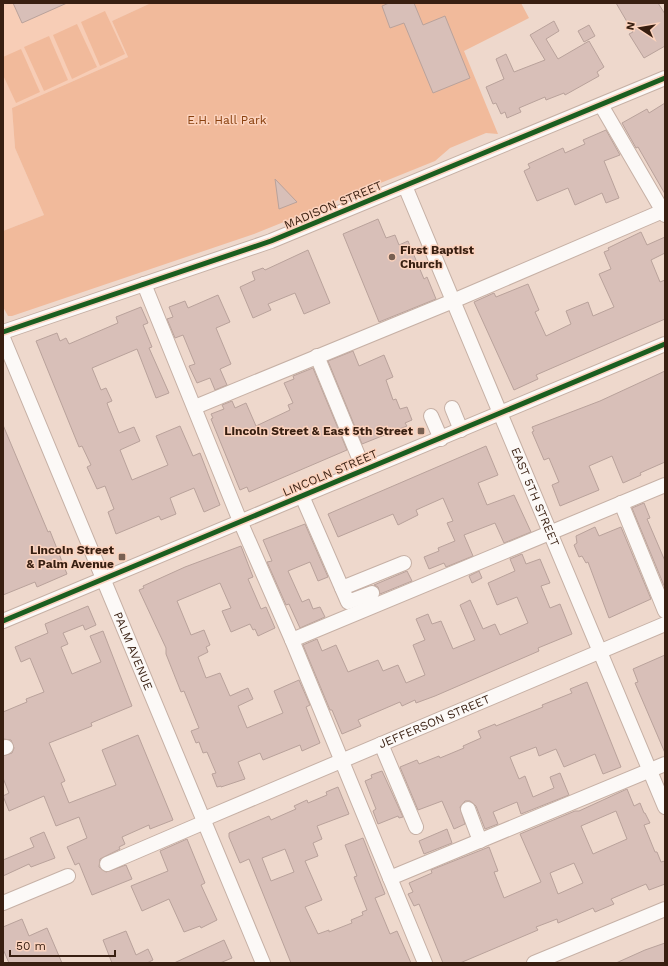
<svg xmlns="http://www.w3.org/2000/svg" width="668" height="966" viewBox="0 0 668 966" font-family="'Work Sans',sans-serif">
	<style>
		.built { fill: #f7cdb6 }
		.green { fill: #f1ba9b }
		.building { fill: #d8bfb8; stroke: #b9a29b; fill-rule: evenodd }
		.lines { fill: none; stroke-linecap: round; stroke-linejoin: round }
		.minor-casing { stroke: #c6b0a5; stroke-width: 16 }
		.minor { stroke: #fcf9f7; stroke-width: 14 }
		.cycleway-casing { stroke: #fcd3be; stroke-width: 8 }
		.cycleway { stroke: #1b5e20; stroke-width: 5 }
		.poi-dot { fill: #786052; stroke: #fcd3be; stroke-width: 1.5 }
		.labels { text-anchor: middle; stroke-width: 3; stroke-linejoin: round; paint-order: stroke }
		.park-label { font-size: 12px; fill: #89400e; stroke: #fcd3be }
		.street-label { font-size: 12px; fill: #381f11; stroke: #fcd3be }
		.poi-label { font-size: 12px; font-weight: bold; fill: #381f11; stroke: #fcd3be; text-anchor: end }
	</style>
	<rect width="100%" height="100%" fill="#eed8cc"/>
	<!-- built -->
	<polygon class="built" points="3,3 151,3 112,21 128,57 12,108 15,148 44,215 3,231"/>
	<!-- green -->
	<g class="green">
		<polygon points="151,3 521,3 529,18 464,51 498,134 486,133 450,148 435,161 254,234 12,316 8,316 3,307 3,231 44,215 15,148 12,108 128,57 112,21"/>
		<polygon points="105,11 125,54 100,66 81,22"/>
		<polygon points="77,24 97,67 72,79 53,35"/>
		<polygon points="49,36 68,80 44,91 24,47"/>
		<polygon points="21,49 40,92 16,103 3,75 3,57"/>
	</g>
	<!-- building -->
	<g class="building">
		<polygon points="13,3 67,3 22,23"/>
		<polygon points="389,3 414,3 423,25 445,16 470,78 433,93 404,23 390,28 382,6"/>
		<polygon points="616,3 658,3 665,14 665,46 644,58 629,34 633,32"/>
		<polygon points="554,21 559,31 546,39 558,59 589,41 604,67 597,72 599,76 565,95 564,93 546,100 545,97 519,108 521,112 507,118 505,112 501,114 496,103 493,104 486,87 504,79 496,59 506,54 514,72 545,60 530,35"/>
		<polygon points="589,25 595,36 584,42 578,31"/>
		<polygon points="665,103 665,194 638,147 636,148 622,123 647,109 649,113"/>
		<polygon points="606,130 620,155 604,161 619,198 606,203 602,193 575,205 568,188 537,201 524,171 530,168 528,164 563,148 565,153 585,144 583,140"/>
		<polygon points="275,179 297,202 279,209"/>
		<polygon points="378,219 386,238 395,235 399,245 408,241 424,279 427,277 436,299 379,322 343,234"/>
		<polygon points="641,232 647,245 665,237 665,253 651,260 660,282 665,280 665,319 536,375 538,379 514,390 474,302 494,293 496,297 528,284 539,310 535,312 546,336 571,324 566,311 588,302 593,316 614,307 599,274 611,269 604,252 609,250 608,248"/>
		<polygon points="308,250 330,303 304,314 295,293 268,304 271,310 253,318 240,287 255,280 252,272 263,268 265,270"/>
		<polygon points="218,295 230,322 216,328 231,364 220,369 227,385 215,390 210,378 197,383 189,366 195,364 183,335 175,338 167,319 173,317 169,307 185,301 188,308"/>
		<polygon points="141,307 148,323 143,325 152,347 149,348 169,393 156,398 137,349 92,368 101,390 106,388 112,401 107,403 108,406 119,433 134,427 140,441 120,450 132,480 168,465 156,436 180,426 193,456 200,453 220,505 204,512 194,488 170,498 176,514 161,520 159,516 116,534 108,512 114,509 105,486 97,489 87,467 91,465 82,446 79,447 36,341 57,333 60,341 66,338 69,344 118,323 116,317"/>
		<polygon points="353,351 359,366 384,355 393,377 386,380 393,400 396,399 400,409 407,407 412,420 405,423 407,426 362,444 328,361"/>
		<polygon points="313,368 347,450 249,492 247,487 240,490 211,419 213,418 211,414 224,409 222,405 232,401 235,408 246,403 256,426 290,410 288,405 293,403 284,383 294,379 293,376"/>
		<polygon points="665,371 665,462 640,473 641,475 623,483 612,456 589,466 599,490 560,506 552,485 559,482 549,458 544,460 532,432 534,431 532,427 600,401"/>
		<polygon points="3,425 48,532 50,531 67,574 37,587 35,582 3,595"/>
		<polygon points="486,446 498,475 478,483 487,505 514,495 531,532 504,543 495,523 464,535 473,556 446,567 444,563 429,569 424,557 439,551 438,548 455,541 447,523 453,521 443,498 416,510 418,515 398,525 393,514 338,537 328,514"/>
		<polygon points="644,503 650,518 647,519 665,561 665,588 632,508"/>
		<polygon points="305,524 328,577 318,581 310,562 288,571 302,602 309,599 313,609 320,607 325,617 300,628 289,604 286,605 267,562 272,561 263,540"/>
		<polygon points="595,527 599,536 621,527 651,599 609,618 588,562 586,563 582,556 579,557 574,545 577,543 576,536"/>
		<polygon points="241,546 253,577 248,579 261,609 266,607 275,628 258,636 255,629 253,630 250,624 231,632 222,611 231,608 220,583 177,601 191,635 204,630 210,645 206,647 208,652 198,657 206,678 220,673 230,696 248,688 253,699 238,706 247,728 283,713 274,691 299,680 310,705 306,707 320,743 302,751 300,745 263,760 260,753 238,762 245,779 221,787 221,786 217,787 212,774 216,773 207,752 203,753 199,742 196,743 191,731 199,728 184,691 181,692 166,654 166,648 139,590 144,588 143,586 185,567"/>
		<polygon points="522,554 526,564 540,559 550,583 541,586 550,608 560,604 572,634 538,648 539,651 435,696 416,703 415,700 402,706 400,702 358,720 361,726 342,734 332,710 330,710 303,645 317,639 322,651 336,645 348,672 378,660 383,671 398,665 406,683 425,675 413,645 425,640 416,619 428,614 432,624 441,621 453,649 475,640 460,605 470,600 483,629 495,624 500,635 528,623 517,597 497,605 488,583 515,571 510,559"/>
		<polygon points="407,571 412,581 380,594 378,587 374,585"/>
		<polygon points="479,571 482,578 472,583 469,576"/>
		<polygon points="88,606 96,625 85,630 83,625 63,633 68,644 61,647 72,674 101,662 90,636 103,631 132,706 91,723 92,726 49,743 65,781 61,783 69,803 116,785 102,750 138,735 173,820 150,829 149,825 122,837 125,844 119,847 120,849 100,859 99,867 106,872 126,865 132,879 92,895 79,863 75,865 67,847 87,838 79,817 56,826 44,796 9,811 3,796 9,793 3,778 3,756 12,753 14,748 11,740 3,739 3,712 27,702 26,699 44,692 30,658 21,662 15,647 48,633 45,624"/>
		<polygon points="665,655 665,753 635,683 638,682 633,669"/>
		<polygon points="587,682 621,767 603,774 595,754 564,767 556,749 539,756 536,747 510,757 519,779 525,776 533,797 554,788 550,777 560,773 569,795 521,814 517,802 493,812 498,824 485,829 476,806 470,801 465,801 460,807 465,824 454,829 442,801 418,810 400,767 417,760 419,764 439,756 440,758 464,748 463,746 481,738 478,731 495,724 496,726 543,707 542,705 572,693 570,689"/>
		<polygon points="382,771 403,817 399,818 398,816 378,824 373,811 376,809 365,781 372,778 371,775"/>
		<path d="M338 787 349 814 317 826 322 839 313 843 318 856 305 861 322 900 305 907 318 934 329 930V932L352 923 351 920 363 915 362 912 367 910 354 877 357 876 345 845 363 838 385 894 375 898 390 934 397 931 411 963H291L249 859 240 863 229 837V833L269 816 271 820 296 809 294 806 307 800 308 803 327 795 326 792ZM285 849 294 872 271 881 262 858Z"/>
		<path d="M627 789 634 806 640 803 644 813H645L650 823 644 825 655 852H657L661 862 665 861V884L649 890 646 884 611 899 614 904 595 912 593 908 558 923 557 919 536 927 538 930 460 963H443L419 904 414 906 408 894 413 892 409 883 432 873 431 870 489 847 498 871 494 872 504 898 541 882 520 834 575 811H579ZM616 811 627 839 593 854 581 826ZM574 863 583 883 558 894 550 873Z"/>
		<polygon points="447,829 452,843 424,854 419,841"/>
		<polygon points="44,832 55,858 31,867 29,864 3,876 3,860 34,847 30,838"/>
		<polygon points="187,839 205,883 201,885 217,920 201,928 200,926 184,932 169,899 142,911 131,886 168,871 160,851"/>
		<polygon points="22,919 29,936 47,928 62,963 9,963 3,949 3,927"/>
		<polygon points="126,931 136,955 148,949 153,960 147,963 112,963 103,940"/>
		<polygon points="224,940 232,958 220,963 174,963"/>
		<polygon points="665,943 665,963 616,963 645,950"/>
	</g>
	<g class="lines">
		<!-- minor casing -->
		<g class="minor-casing">
			<g id="minor">
				<polyline points="601,105 665,215"/>
				<path id="s1" d="M405 186 665 807"/>
				<polyline points="144,284 240,521 292,640 425,963"/>
				<polyline points="3,332 271,241 665,78"/>
				<path id="s2" d="M3 338 263 963"/>
				<polyline points="317,356 364,470"/>
				<polyline points="195,407 453,301 663,211"/>
				<polyline points="452,408 461,430"/>
				<polyline points="431,416 441,439"/>
				<polyline points="302,496 348,602 372,593"/>
				<polyline points="621,503 665,611"/>
				<polyline points="342,588 404,563"/>
				<polyline points="3,621 665,344"/>
				<polyline points="292,640 665,485"/>
				<polyline points="381,744 416,827"/>
				<polyline points="3,748 6,747"/>
				<polyline points="468,809 480,841"/>
				<path id="s3" d="M204 819 665 624"/>
				<polyline points="107,864 205,822"/>
				<polyline points="390,878 665,764"/>
				<polyline points="3,903 68,876"/>
				<polyline points="534,963 665,909"/>
			</g>
		</g>
		<!-- minor -->
		<use href="#minor" class="minor"/>
		<!-- cycleway casing -->
		<g class="cycleway-casing">
			<g id="cycleway">
				<polyline points="3,332 271,241 665,78"/>
				<polyline points="3,621 665,344"/>
			</g>
		</g>
		<!-- cycleway -->
		<use href="#cycleway" class="cycleway"/>
	</g>
	<!-- markers -->
	<g class="poi-dot">
		<circle cx="392" cy="257" r="4"/>
		<rect x="417" y="427" width="8" height="8" rx="2"/>
		<rect x="118" y="553" width="8" height="8" rx="2"/>
	</g>
	<g class="labels">
		<!-- park labels -->
		<g class="park-label">
			<text x="227" y="124">E.H. Hall Park</text>
		</g>
		<!-- street labels -->
		<g class="street-label">
			<text transform="translate(333 205) rotate(-23)" y="4">MADISON STREET</text>
			<text transform="translate(330 473) rotate(-23)" y="4">LINCOLN STREET</text>
			<text dy="4" stroke="none"><textPath href="#s1" startOffset="337">EAST 5TH STREET</textPath></text>
			<text dy="4" stroke="none"><textPath href="#s2" startOffset="339">PALM AVENUE</textPath></text>
			<text dy="4" stroke="none"><textPath href="#s3" startOffset="250">JEFFERSON STREET</textPath></text>
		</g>
		<!-- poi labels -->
		<g class="poi-label">
			<text x="400" y="254" text-anchor="start">First Baptist<tspan x="400" dy="14">Church</tspan></text>
			<text x="413" y="435">Lincoln Street &amp; East 5th Street</text>
			<text x="114" y="554">Lincoln Street<tspan x="114" dy="14">&amp; Palm Avenue</tspan></text>
		</g>
	</g>
	<!-- border -->
	<rect width="668" height="966" fill="none" stroke="#381f11" stroke-width="8"/>
	<!-- north arrow -->
	<g transform="translate(640 28) rotate(282)" stroke="#fcd3be" stroke-width="3" paint-order="stroke">
	<path d="M0-3L7 15L0 10L-7 15Z" fill="#381f11"/>
	<text y="-6" font-size="11" font-weight="bold" text-anchor="middle" fill="#381f11">N</text>
	</g>
	<!-- scale -->
	<path d="M10 950v6h105v-6" fill="none" stroke="#381f11" stroke-width="2"/>
	<text x="16" y="950" font-size="12" fill="#381f11" stroke="#fcd3be" stroke-width="3" paint-order="stroke">50 m</text>
</svg>
